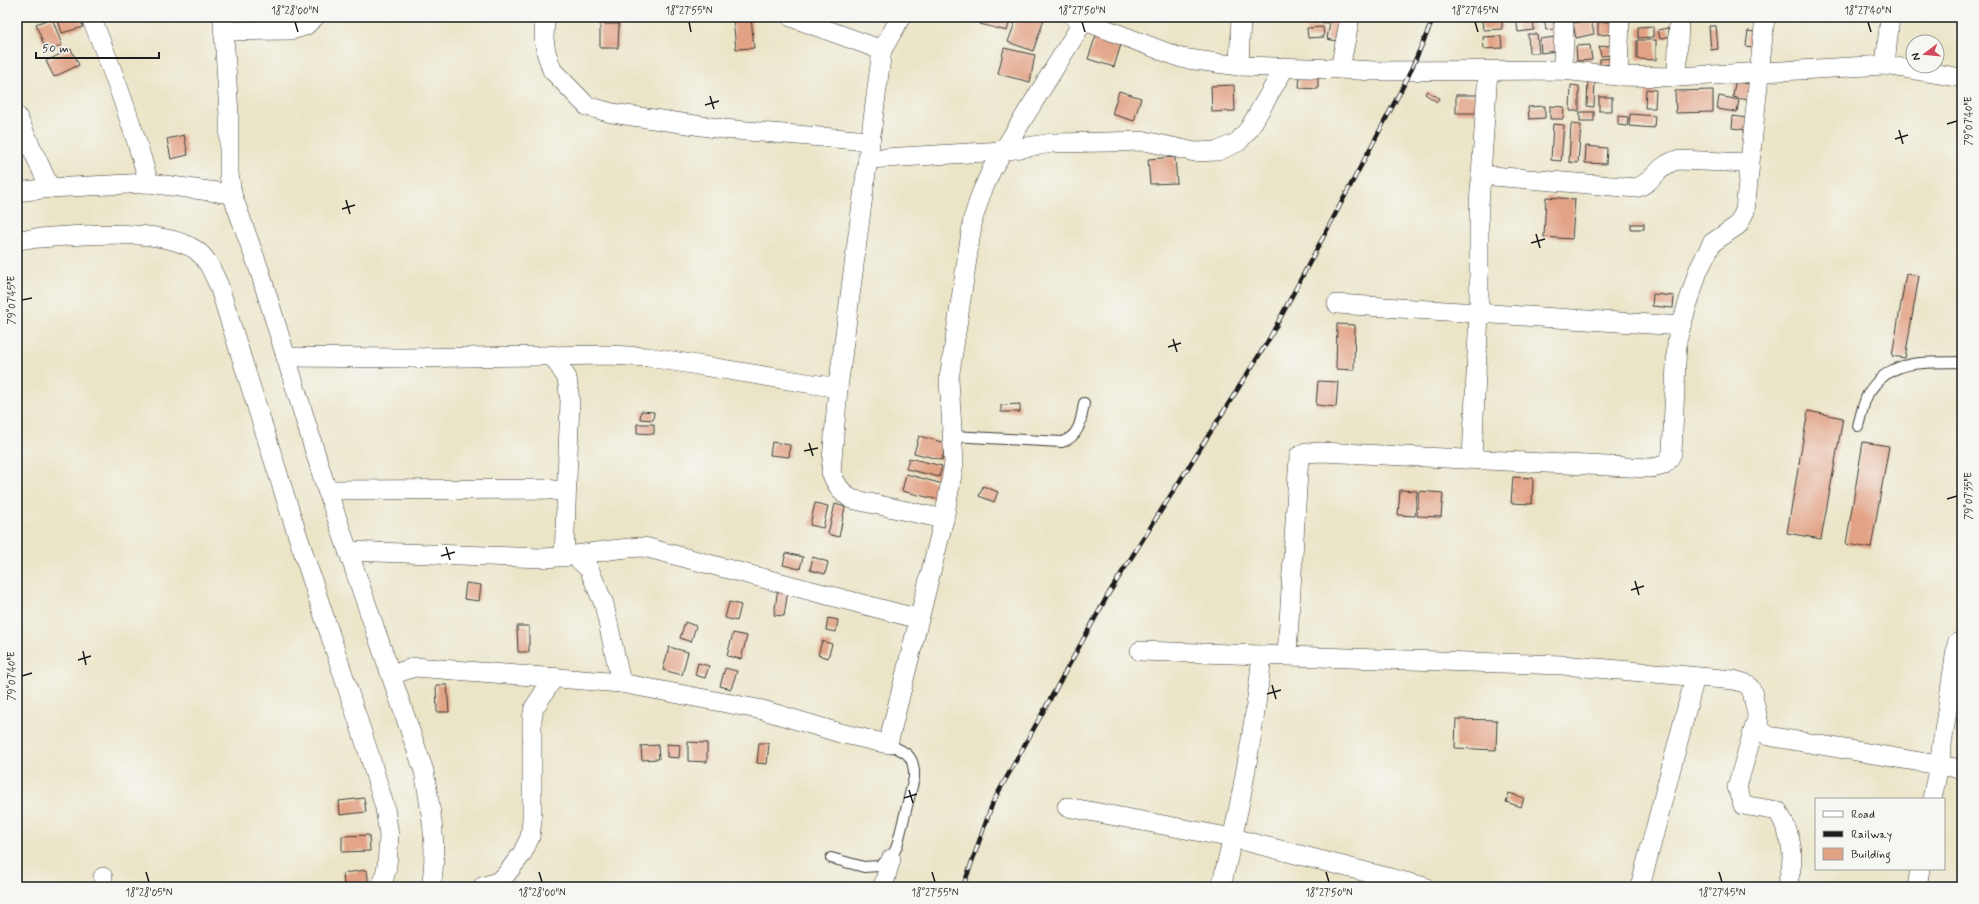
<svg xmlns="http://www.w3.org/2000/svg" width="1979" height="904" viewBox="0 0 1979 904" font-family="Mynerve,sans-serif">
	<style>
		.building { fill: #e2a285 }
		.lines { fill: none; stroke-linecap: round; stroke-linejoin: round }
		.service-casing { stroke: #3b3a36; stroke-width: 12 }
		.minor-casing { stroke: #3b3a36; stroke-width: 20 }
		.service { stroke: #fff; stroke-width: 10 }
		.minor { stroke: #fff; stroke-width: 19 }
		.rail-casing { stroke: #1c1c1c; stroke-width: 4.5 }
		.rail { stroke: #f6f6f2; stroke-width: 3; stroke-dasharray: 9; stroke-linecap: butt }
		.ticks { fill: none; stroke: #1c1c1c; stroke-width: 1.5 }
		.neatline { fill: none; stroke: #1c1c1c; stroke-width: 1.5 }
		.ticks-label { font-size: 10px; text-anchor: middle; fill: #1c1c1c }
	</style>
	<rect width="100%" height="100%" fill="#f6f6f2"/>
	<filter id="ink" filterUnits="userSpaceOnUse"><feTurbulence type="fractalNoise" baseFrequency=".025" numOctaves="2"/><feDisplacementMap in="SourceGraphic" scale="8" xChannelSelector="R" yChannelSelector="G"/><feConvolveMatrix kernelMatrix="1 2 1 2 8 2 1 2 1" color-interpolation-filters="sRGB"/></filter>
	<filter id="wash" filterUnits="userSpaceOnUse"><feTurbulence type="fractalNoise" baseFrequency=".012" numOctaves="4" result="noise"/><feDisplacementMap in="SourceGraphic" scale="16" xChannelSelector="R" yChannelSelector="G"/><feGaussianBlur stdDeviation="0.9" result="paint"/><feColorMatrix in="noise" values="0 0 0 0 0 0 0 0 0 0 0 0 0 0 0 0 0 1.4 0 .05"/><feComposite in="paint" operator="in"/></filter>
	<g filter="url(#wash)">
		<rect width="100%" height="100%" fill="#ebe5c8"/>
		<g id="blocks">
			<!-- building -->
			<g class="building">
				<polygon points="57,17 80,17 83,27 62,33"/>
				<polygon points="751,17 754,48 736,49 733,18"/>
				<polygon points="982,17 1011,17 1007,31 980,24"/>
				<polygon points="1017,17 1045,17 1033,51 1008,42"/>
				<polygon points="1307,17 1328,17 1328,23 1307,21"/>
				<polygon points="1331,17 1346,17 1342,42 1327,39"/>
				<polygon points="1516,17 1533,17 1534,30 1518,32"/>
				<polygon points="1544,17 1553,17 1555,29 1546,30"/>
				<polygon points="52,18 62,45 46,51 36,24"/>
				<polygon points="1482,20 1502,20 1502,29 1483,30"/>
				<polygon points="1591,20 1594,34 1576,38 1573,23"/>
				<polygon points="1598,22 1614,22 1614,34 1598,35"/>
				<polygon points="600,24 619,24 618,48 600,48"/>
				<polygon points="1653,26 1653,37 1638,38 1638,27"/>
				<polygon points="1709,26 1716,26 1718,49 1711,50"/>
				<polygon points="1323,27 1324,37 1308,38 1307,28"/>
				<polygon points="1668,28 1670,36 1660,39 1658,30"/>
				<polygon points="1748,31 1755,32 1753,47 1746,46"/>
				<polygon points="1097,32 1122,41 1114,67 1088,59"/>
				<polygon points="1528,34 1537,34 1539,53 1529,53"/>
				<polygon points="1501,36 1502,48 1484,49 1483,37"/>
				<polygon points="1555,37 1556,51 1541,53 1540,39"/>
				<polygon points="1637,40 1656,40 1656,60 1637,59"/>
				<polygon points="1590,45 1592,60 1577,61 1576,46"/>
				<polygon points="1612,45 1613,55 1601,56 1599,47"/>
				<polygon points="1004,48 1035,55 1030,82 998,74"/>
				<polygon points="71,49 79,65 54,77 46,61"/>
				<polygon points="1615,58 1616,64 1600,65 1600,59"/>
				<polygon points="1300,75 1318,77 1318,89 1299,88"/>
				<polygon points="1588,79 1595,79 1594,107 1587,106"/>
				<polygon points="1735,82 1750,84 1748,100 1733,97"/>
				<polygon points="1234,85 1235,111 1212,112 1211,86"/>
				<polygon points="1571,85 1579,86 1579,111 1570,111"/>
				<polygon points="1646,89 1656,90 1655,108 1645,108"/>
				<polygon points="1713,90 1713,112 1676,113 1675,91"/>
				<polygon points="1119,91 1141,98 1134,121 1112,114"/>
				<polygon points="1427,91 1439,98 1437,102 1425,94"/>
				<rect x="1456" y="95" width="22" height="18"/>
				<polygon points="1719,96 1739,100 1737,112 1717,109"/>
				<rect x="1599" y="97" width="13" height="14"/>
				<polygon points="1545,106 1545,118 1529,119 1528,107"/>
				<polygon points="1550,106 1564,107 1563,119 1550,119"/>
				<rect x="1580" y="112" width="14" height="9"/>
				<polygon points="1630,114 1655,116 1654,128 1629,126"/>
				<polygon points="1618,116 1628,117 1627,126 1618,125"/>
				<polygon points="1733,116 1747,118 1746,130 1732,128"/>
				<polygon points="1553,124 1564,125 1561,161 1551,160"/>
				<polygon points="1571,124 1581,125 1578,163 1569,162"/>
				<polygon points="184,135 188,155 171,159 167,139"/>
				<polygon points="1586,146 1607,148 1606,164 1585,163"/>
				<polygon points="1175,157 1177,183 1150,184 1148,159"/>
				<polygon points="1546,197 1575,199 1572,239 1544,237"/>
				<rect x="1631" y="224" width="13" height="5"/>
				<polygon points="1906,274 1919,276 1905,358 1892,356"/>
				<polygon points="1653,294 1674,296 1673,308 1652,306"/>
				<polygon points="1337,324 1355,325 1354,370 1336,369"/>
				<polygon points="1318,381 1338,382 1336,407 1316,405"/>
				<polygon points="1020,404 1020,412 1001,412 1001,405"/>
				<polygon points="641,411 654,412 653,420 640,419"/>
				<polygon points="1808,411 1843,418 1821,539 1787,533"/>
				<polygon points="637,424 654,424 654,434 637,433"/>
				<polygon points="919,436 946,443 942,460 914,453"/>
				<polygon points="772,442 790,445 789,457 770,455"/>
				<polygon points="1863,442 1889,446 1871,548 1846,544"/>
				<polygon points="909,458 942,466 939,477 906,469"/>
				<polygon points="906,474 943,484 939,500 902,491"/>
				<polygon points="1513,477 1533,478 1532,504 1511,503"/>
				<polygon points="983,486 998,492 994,502 979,496"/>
				<polygon points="1400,490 1417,491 1415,516 1398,515"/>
				<polygon points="1419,491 1443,493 1441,517 1417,516"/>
				<polygon points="815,503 828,506 823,528 810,525"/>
				<polygon points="835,504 845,507 839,537 828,534"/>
				<polygon points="786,553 803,557 800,569 783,565"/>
				<polygon points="813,557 828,562 825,574 810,570"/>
				<polygon points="466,583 481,585 479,601 464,599"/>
				<polygon points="778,588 788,590 784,616 774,615"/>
				<polygon points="729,602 741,605 737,621 725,618"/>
				<polygon points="828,618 838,620 836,632 826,630"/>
				<polygon points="685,622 696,626 691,642 680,638"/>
				<polygon points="517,626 529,626 529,652 518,652"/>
				<polygon points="733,633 747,636 741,659 727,656"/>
				<polygon points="822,641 832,644 828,658 818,655"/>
				<polygon points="669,647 688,652 682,675 663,670"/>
				<polygon points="698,663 709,666 705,678 695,675"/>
				<polygon points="725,668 737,671 731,689 720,686"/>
				<polygon points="436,685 447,685 449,712 437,712"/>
				<polygon points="1456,719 1497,720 1496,750 1455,748"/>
				<polygon points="688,742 707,743 707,762 688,761"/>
				<polygon points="759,743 769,743 767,764 757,763"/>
				<polygon points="667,744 680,745 679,758 667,757"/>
				<polygon points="658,745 659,759 642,760 641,746"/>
				<polygon points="1509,793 1524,798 1521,807 1506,802"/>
				<polygon points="364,798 366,812 340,815 339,801"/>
				<polygon points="369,835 370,851 342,852 342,836"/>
				<polygon points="367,870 369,887 344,887 343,873"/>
			</g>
		</g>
	</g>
	<g filter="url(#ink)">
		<use href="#blocks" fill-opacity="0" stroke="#3b3a36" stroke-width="1"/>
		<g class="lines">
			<!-- service casing -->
			<g class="service-casing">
				<g id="service">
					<path d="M1858 426C1861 416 1863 403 1868 394 1890 357 1925 363 1962 362"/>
					<path d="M952 436 1062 442C1080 436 1081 420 1084 403"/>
					<path d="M831 858 864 867 878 866 891 859 897 846 914 778C915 756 907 752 888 744"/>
				</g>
			</g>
			<!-- minor casing -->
			<g class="minor-casing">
				<g id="minor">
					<path d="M91 17C114 72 133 126 149 183"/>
					<path d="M223 17 229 115V174L232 194 260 272 323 478 424 771C431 810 438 848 431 887"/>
					<polyline points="545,17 544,39 546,52 552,70 587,106 612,113 723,129 870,141"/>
					<polyline points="791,17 882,50"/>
					<path d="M901 17 882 50 838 388 831 472C835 484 841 492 851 499L944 519"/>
					<polyline points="1074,17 1181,58 1239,66 1340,69 1374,71 1563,70 1618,76 1677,77 1885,65 1962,78"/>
					<polyline points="223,31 292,30 305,26 315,17"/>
					<polyline points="1885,65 1890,17"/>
					<polyline points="1239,66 1241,17"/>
					<polyline points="1340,69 1350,17"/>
					<polyline points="1563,70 1564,17"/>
					<polyline points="1618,76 1620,17"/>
					<polyline points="1677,77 1679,17"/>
					<polyline points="17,116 50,188"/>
					<polyline points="868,159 1003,151 1052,143 1107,142 1145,141 1195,152 1218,151 1238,142 1249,129 1285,67"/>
					<path d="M1481 175 1636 188C1655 182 1658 164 1678 160L1749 163"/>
					<polyline points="17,192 50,188 149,183 232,194"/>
					<path d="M17 240C62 236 159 225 196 250 208 259 213 273 219 286L290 512 370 757 385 808 389 836 387 866 382 887"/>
					<polyline points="1337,304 1681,326"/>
					<polyline points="552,355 567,378 570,401 564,557"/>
					<polyline points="286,357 404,358 608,355 648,357 838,388"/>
					<polyline points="1472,458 1479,313 1479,205 1488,71"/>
					<polyline points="327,490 547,489 566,492"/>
					<path d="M348 551 542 558C577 557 609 548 644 547L919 619"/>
					<polyline points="575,556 589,569 604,604 621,683"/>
					<polyline points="1140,651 1562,665 1734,680 1747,684 1752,691 1760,729 1768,736 1962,769"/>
					<path d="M1287 655 1299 456 1306 453 1322 452 1649 468C1662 467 1667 465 1672 453L1677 341 1681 326 1698 271 1712 243 1738 225 1745 211 1765 17"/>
					<polyline points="391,675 415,667 621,683 763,710 840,733 888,744 944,519 954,463 949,379 973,219 981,194 992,169 1086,17"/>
					<path d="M1757 718 1737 787 1743 805 1778 811C1792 837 1797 858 1786 887"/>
					<polyline points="1932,799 1939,765 1957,643"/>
					<polyline points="1067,807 1233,838 1425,887"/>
					<polyline points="103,877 103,887"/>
					<polyline points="482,887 497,882 504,877 522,854 530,837 532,820 532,719 534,708 554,677"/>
					<polyline points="883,887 891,859"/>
					<path d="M1221 887C1240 810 1254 733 1262 655"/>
					<polyline points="1640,887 1695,677"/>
					<polyline points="1917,887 1920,869"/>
				</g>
			</g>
			<!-- service -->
			<use href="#service" class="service"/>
			<!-- minor -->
			<use href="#minor" class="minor"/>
			<!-- rail casing -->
			<g class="rail-casing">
				<polyline id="rail" points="963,887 993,802 1109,593 1268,341 1407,79 1434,17"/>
			</g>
			<!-- rail -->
			<use href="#rail" class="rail"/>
		</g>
	</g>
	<!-- ticks -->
	<path class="ticks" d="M295 22 298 32M689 22 691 32M1082 22 1085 32M1475 22 1478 32M1868 22 1871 32M710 96 714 109M705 105 719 101M1947 124 1957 121M1899 130 1903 144M1895 139 1908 135M346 200 350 214M342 209 355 205M1536 234 1540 248M1531 243 1545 239M22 300 32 298M1173 339 1177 352M1168 347 1181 343M809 443 813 456M804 451 818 448M1947 499 1957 496M446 547 450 560M441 556 455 552M1635 581 1639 595M1631 590 1644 586M83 651 86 665M78 660 91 656M22 676 32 673M1272 685 1276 699M1267 694 1281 690M909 790 913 803M904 798 917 794M146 872 149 882M539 872 542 882M932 872 935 882M1326 872 1329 882M1719 872 1722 882"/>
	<!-- margin -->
	<rect width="1979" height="904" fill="none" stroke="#f6f6f2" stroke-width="44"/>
	<!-- legend -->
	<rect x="1815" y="798" width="130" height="72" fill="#f6f6f2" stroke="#9f9f9c"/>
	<rect x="1823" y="811" width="20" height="6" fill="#ffffff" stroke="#9f9f9c"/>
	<text x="1851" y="818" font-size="12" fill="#1c1c1c">Road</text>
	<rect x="1823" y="831" width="20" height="6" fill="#1c1c1c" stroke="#9f9f9c"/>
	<text x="1851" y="838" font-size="12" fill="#1c1c1c">Railway</text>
	<rect x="1823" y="848" width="20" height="12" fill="#e2a285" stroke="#9f9f9c"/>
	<text x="1851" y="858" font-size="12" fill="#1c1c1c">Building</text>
	<!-- north arrow -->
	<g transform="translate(1925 54) rotate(254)"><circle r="19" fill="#f6f6f2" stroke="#9f9f9c"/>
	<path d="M0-3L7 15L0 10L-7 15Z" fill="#d1495b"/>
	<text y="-6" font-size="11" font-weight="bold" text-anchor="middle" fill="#1c1c1c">N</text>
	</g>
	<!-- scale -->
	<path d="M36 52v6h123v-6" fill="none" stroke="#1c1c1c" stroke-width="2"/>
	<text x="42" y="52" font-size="12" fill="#1c1c1c" stroke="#f6f6f2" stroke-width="3" paint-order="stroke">50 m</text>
	<rect x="22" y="22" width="1935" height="860" class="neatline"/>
	<g class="ticks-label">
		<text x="295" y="14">18°28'00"N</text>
		<text x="689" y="14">18°27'55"N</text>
		<text x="1082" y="14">18°27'50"N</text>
		<text x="1475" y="14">18°27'45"N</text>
		<text x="1868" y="14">18°27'40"N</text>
		<text transform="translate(1968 121) rotate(-90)" y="4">79°07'40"E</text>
		<text transform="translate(11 300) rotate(-90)" y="4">79°07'45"E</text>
		<text transform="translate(1968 496) rotate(-90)" y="4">79°07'35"E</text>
		<text transform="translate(11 676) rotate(-90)" y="4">79°07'40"E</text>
		<text x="149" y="896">18°28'05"N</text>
		<text x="542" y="896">18°28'00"N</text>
		<text x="935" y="896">18°27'55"N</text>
		<text x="1329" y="896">18°27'50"N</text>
		<text x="1722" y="896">18°27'45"N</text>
	</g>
</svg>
